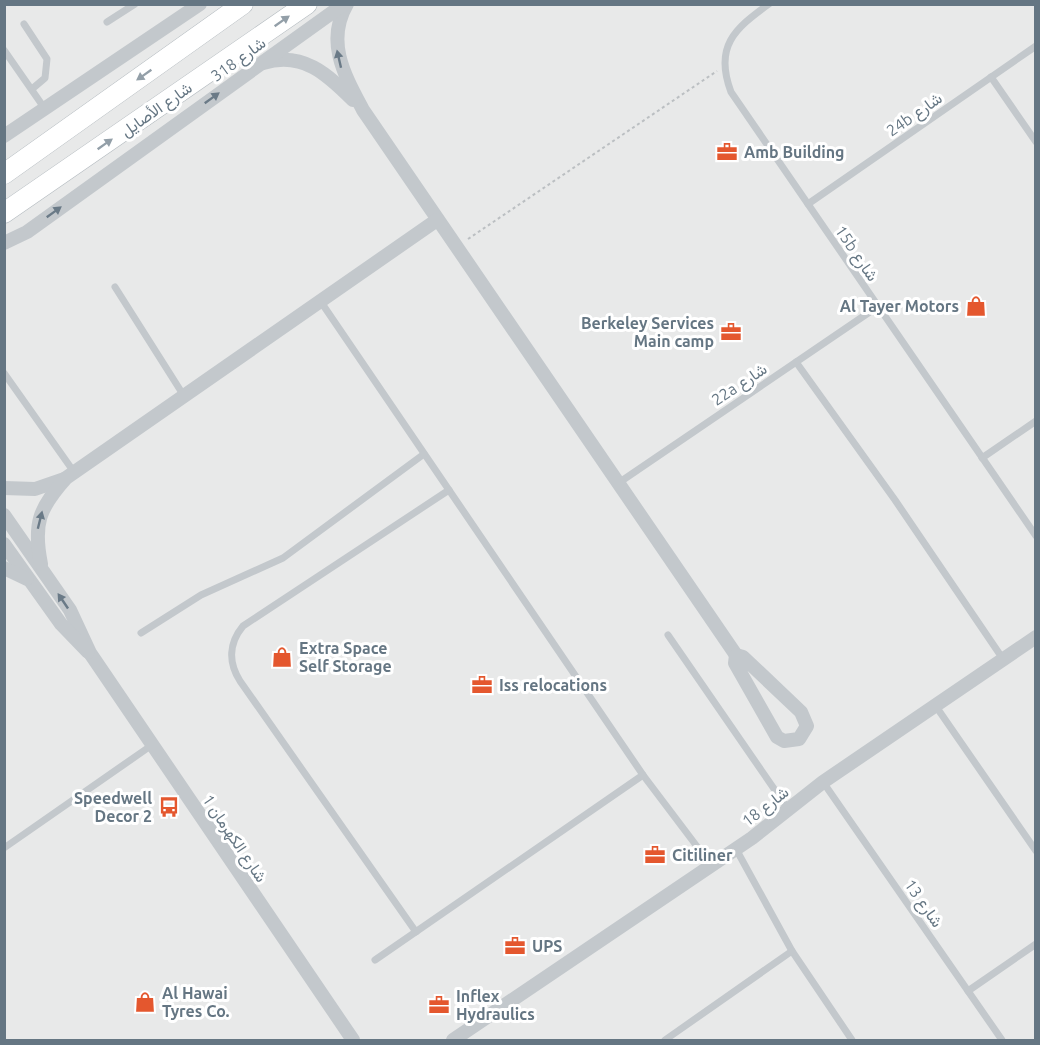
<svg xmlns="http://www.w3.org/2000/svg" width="1040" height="1045" viewBox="0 0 1040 1045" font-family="Ubuntu,Vazirmatn,sans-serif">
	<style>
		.built { fill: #e8e9e9 }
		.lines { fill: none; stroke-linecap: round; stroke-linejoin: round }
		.secondary-casing { stroke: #b3babf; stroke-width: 21 }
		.path { stroke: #bbbfc2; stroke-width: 2; stroke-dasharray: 3 3; stroke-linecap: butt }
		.lane { stroke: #c3c8cc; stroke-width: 7 }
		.street { stroke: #c3c8cc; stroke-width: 14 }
		.secondary { stroke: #fff; stroke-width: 20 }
		.oneway { fill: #939fa8 }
		.oneway2 { fill: #6a7a87 }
		.labels { text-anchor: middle; stroke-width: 6; stroke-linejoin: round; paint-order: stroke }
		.street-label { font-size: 16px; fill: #657683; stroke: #fff }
		.poi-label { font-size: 16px; font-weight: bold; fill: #657683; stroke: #fff; text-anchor: start }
	</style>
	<rect width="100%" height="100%" fill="#fafaf8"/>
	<!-- built -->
	<rect class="built" x="5" y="5" width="1030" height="1035"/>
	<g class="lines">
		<!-- secondary casing -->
		<g class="secondary-casing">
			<g id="secondary">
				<polyline points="4,174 243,4"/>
				<polyline points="4,213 307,4"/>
			</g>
		</g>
		<!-- path -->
		<polyline class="path" points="468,239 717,71"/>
		<!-- lane -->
		<g class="lane">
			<path d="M769 4C734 29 714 47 731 92L1036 536"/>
			<polyline points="107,22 135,4"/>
			<polyline points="24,24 47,59 45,78 32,89"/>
			<polyline points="4,50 45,109"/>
			<polyline points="991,77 1036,142"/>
			<polyline points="808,204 1036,46"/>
			<polyline points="115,287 184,396"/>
			<polyline points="321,302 643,775 711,865"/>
			<polyline points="796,362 895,500 1003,659"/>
			<polyline points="4,373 74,472"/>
			<polyline points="982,458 1036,421"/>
			<polyline points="617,484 877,307"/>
			<polyline points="141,633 201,595 283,558 424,454"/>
			<polyline points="668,635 788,809"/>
			<polyline points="935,705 1036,851"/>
			<polyline points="823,782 1002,1040"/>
			<polyline points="4,848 152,745"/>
			<polyline points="736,849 792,951 852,1040"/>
			<path d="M416 932 240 681C228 662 229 643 243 626L449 490"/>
			<polyline points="375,960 643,775"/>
			<polyline points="968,991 1036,944"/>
			<polyline points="665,1040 792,951"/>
		</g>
		<!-- street -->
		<g class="street">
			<path d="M347 4C325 42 345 76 363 110L736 655"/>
			<path d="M263 63C303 51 327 74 353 100"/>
			<polyline points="4,136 200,4"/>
			<polyline points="4,243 27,232 344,4"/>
			<polyline points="4,488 35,489 64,479"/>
			<polyline points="4,515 70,610 90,653 353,1040"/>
			<polyline points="4,544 61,624 88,652"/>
			<path d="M41 564C33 524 39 508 66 478L437 220"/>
			<polyline points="4,568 27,579"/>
			<polygon points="736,655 743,657 801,712 807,726 799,739 784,741 777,737 735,663"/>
			<polyline points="453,1040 752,838 823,782 1036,637"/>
		</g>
		<!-- secondary -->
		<use href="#secondary" class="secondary"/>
	</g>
	<!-- one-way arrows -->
	<defs><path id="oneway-solid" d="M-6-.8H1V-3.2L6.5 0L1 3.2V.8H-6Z" transform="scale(1.5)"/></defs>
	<g class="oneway">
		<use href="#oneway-solid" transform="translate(282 21) rotate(-35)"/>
		<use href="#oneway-solid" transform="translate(144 75) rotate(145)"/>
		<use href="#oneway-solid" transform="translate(105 144) rotate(-35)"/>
	</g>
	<g class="oneway2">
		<use href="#oneway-solid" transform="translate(339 59) rotate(-103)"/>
		<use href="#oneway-solid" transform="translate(212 98) rotate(-36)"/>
		<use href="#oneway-solid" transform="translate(54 212) rotate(-36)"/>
		<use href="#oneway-solid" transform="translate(40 520) rotate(-76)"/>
		<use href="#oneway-solid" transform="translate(63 601) rotate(-124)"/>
	</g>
	<!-- icons -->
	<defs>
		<g id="office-bare" transform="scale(1.62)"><path d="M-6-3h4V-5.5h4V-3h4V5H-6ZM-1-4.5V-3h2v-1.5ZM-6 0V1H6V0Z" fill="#e4572e" stroke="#fff" stroke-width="2.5" paint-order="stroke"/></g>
		<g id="shop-bare" transform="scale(1.62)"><path d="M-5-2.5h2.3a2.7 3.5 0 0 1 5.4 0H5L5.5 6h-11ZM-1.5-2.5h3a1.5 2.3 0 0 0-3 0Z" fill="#e4572e" stroke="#fff" stroke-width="2.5" paint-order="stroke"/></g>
		<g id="bus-bare" transform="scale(1.62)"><path d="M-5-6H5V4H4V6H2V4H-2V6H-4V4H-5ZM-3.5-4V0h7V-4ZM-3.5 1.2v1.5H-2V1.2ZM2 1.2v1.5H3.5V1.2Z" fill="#e4572e" stroke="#fff" stroke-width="2.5" paint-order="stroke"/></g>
	</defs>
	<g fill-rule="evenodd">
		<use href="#office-bare" x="727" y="152"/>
		<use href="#shop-bare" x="976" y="306"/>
		<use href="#office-bare" x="731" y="332"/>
		<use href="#shop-bare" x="282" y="657"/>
		<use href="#office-bare" x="482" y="685"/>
		<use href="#bus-bare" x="169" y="807"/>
		<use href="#office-bare" x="655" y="855"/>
		<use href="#office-bare" x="515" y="946"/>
		<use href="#shop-bare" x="145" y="1002"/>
		<use href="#office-bare" x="439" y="1005"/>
	</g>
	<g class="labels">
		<!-- street labels -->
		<g class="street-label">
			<text transform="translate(238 59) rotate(-36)" y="6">شارع 318</text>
			<text transform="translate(156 109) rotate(-35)" y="6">شارع الأصايل</text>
			<text transform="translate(914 114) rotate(-35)" y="6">24b شارع</text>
			<text transform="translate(857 253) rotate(56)" y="6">15b شارع</text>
			<text transform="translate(739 384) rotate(-34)" y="6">22a شارع</text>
			<text transform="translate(765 806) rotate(-38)" y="6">شارع 18</text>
			<text transform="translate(235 838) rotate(56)" y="6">شارع الكهرمان 1</text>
			<text transform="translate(924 903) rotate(55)" y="6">شارع 13</text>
		</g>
		<!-- poi labels -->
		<g class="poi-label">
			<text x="744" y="158">Amb Building</text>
			<text x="959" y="312" text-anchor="end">Al Tayer Motors</text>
			<text x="714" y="329" text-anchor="end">Berkeley Services<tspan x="714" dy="18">Main camp</tspan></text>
			<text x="299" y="654">Extra Space<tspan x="299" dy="18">Self Storage</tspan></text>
			<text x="499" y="691">Iss relocations</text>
			<text x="152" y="804" text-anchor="end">Speedwell<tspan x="152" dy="18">Decor 2</tspan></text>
			<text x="672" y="861">Citiliner</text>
			<text x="532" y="952">UPS</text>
			<text x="162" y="999">Al Hawai<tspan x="162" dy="18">Tyres Co.</tspan></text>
			<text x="456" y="1002">Inflex<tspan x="456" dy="18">Hydraulics</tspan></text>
		</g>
	</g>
	<!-- border -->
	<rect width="1040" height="1045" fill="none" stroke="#657683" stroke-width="12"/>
</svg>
